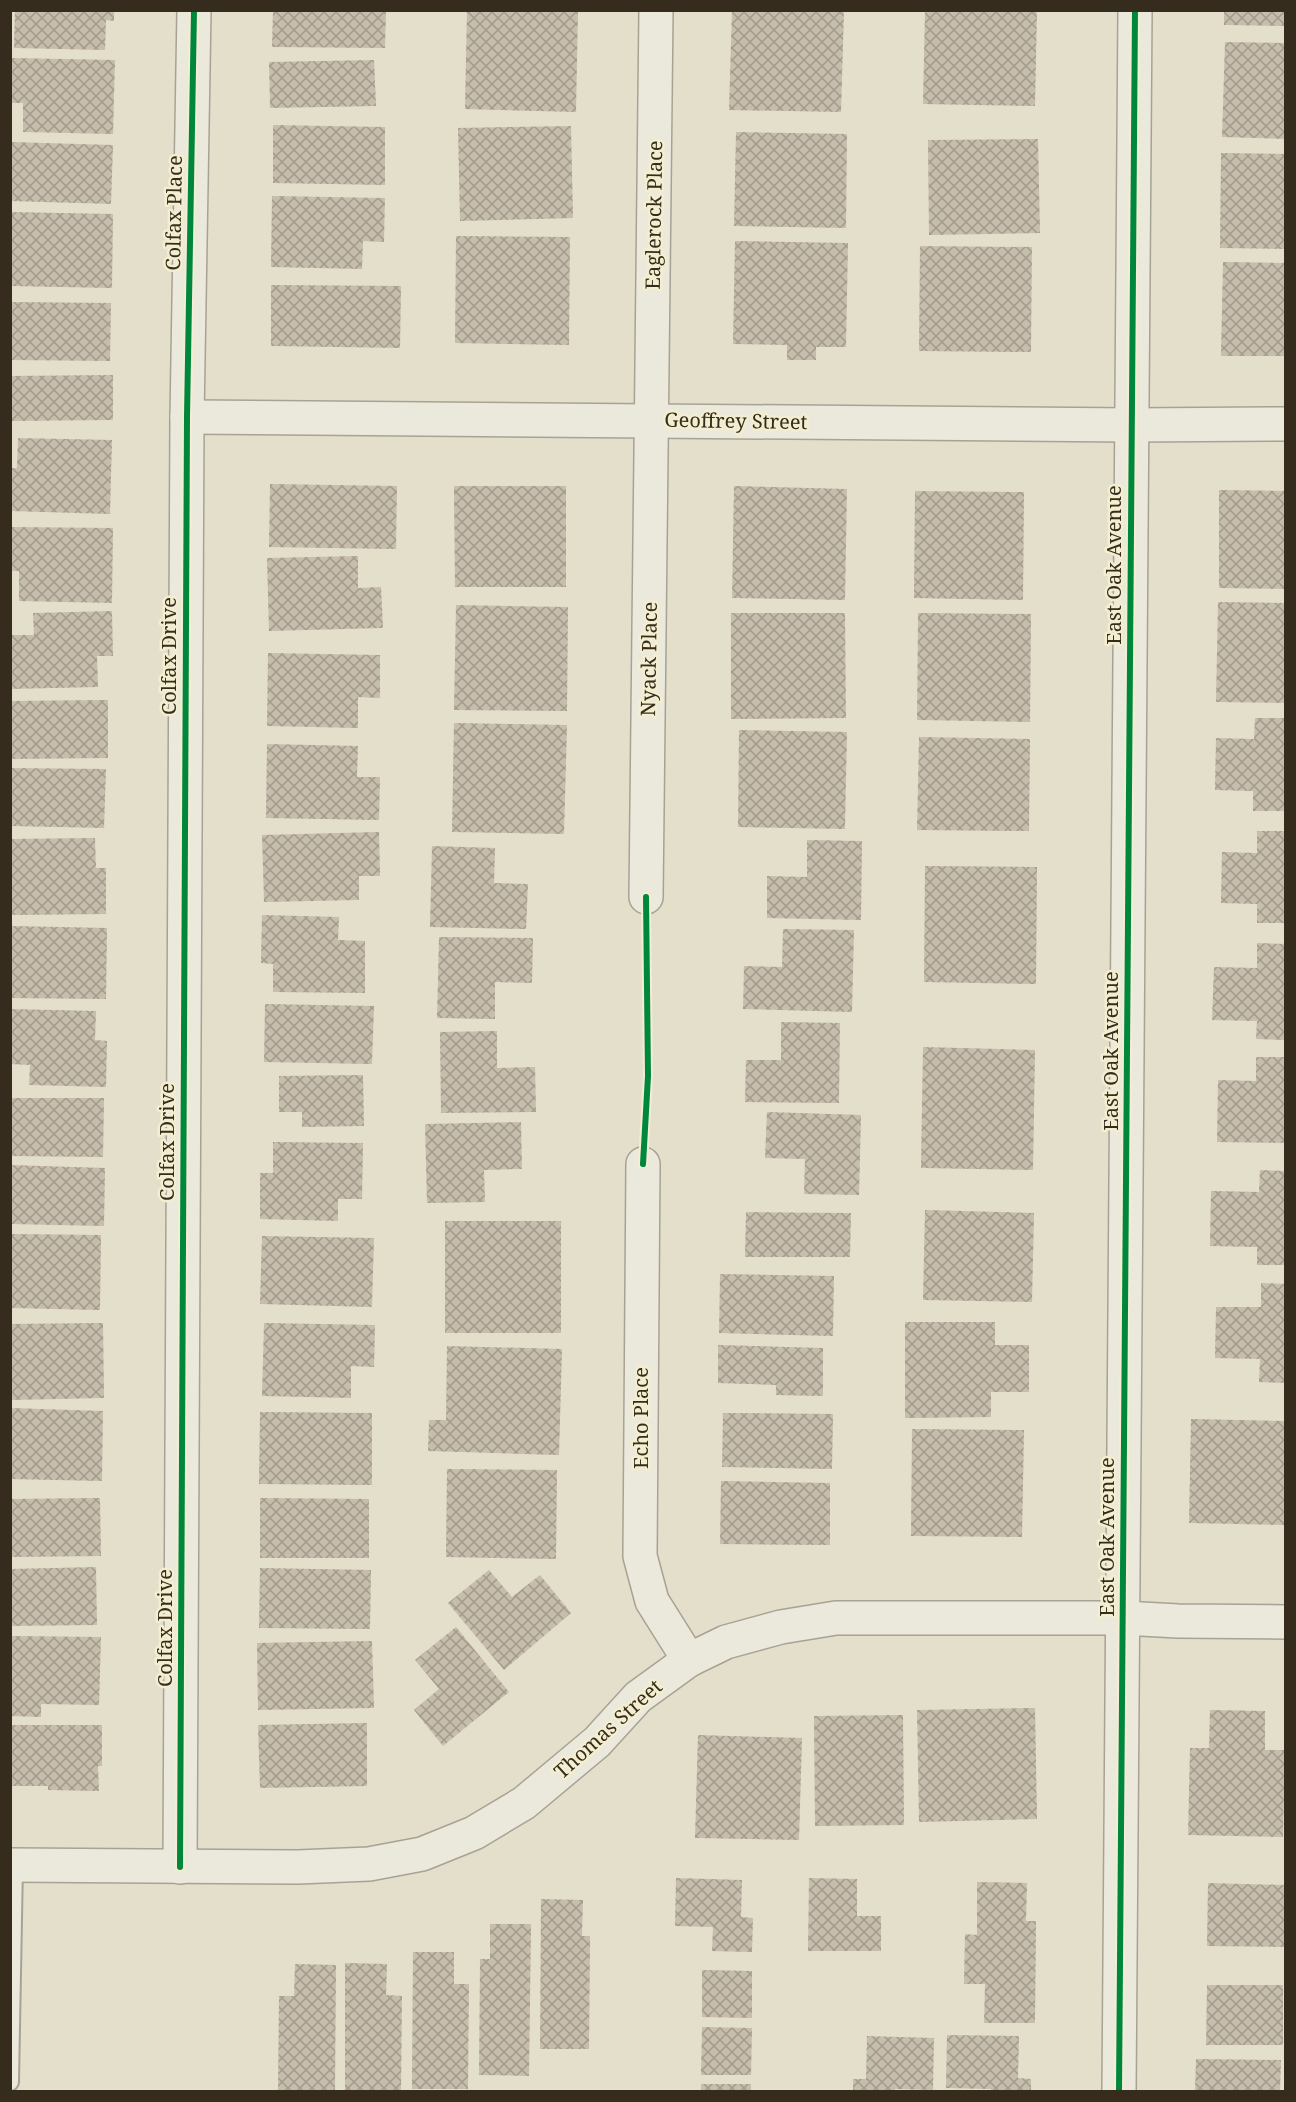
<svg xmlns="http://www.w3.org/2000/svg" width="1296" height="2102" viewBox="0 0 1296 2102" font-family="'Noto Serif',serif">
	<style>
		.building { fill: url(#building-cross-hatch) }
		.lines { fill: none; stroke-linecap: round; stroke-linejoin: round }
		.service-casing { stroke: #a8a294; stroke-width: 20 }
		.minor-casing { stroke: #a8a294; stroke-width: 36 }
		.service { stroke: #ebe8dc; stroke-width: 16 }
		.minor { stroke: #ebe8dc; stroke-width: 33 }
		.cycleway-casing { stroke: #f4eed0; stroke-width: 10 }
		.cycleway { stroke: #00873e; stroke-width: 6 }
		.labels { text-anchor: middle; stroke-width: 5; stroke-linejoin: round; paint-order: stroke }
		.street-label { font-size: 20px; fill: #352c1d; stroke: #f4eed0 }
	</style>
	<defs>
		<pattern id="building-cross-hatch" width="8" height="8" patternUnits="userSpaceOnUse" patternTransform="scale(1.5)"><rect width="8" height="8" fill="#c6bdac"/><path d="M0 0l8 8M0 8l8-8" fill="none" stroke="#a29a8b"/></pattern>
	</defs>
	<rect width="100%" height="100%" fill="#e3dfcb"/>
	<!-- building -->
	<g class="building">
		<polygon points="15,10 114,10 114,21 106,20 105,50 14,48"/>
		<polygon points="273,10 386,10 385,48 272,47"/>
		<polygon points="467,10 578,10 576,112 465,109"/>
		<polygon points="732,10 844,10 841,112 729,110"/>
		<polygon points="925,10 1037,10 1035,106 923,104"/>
		<polygon points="1224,10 1286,10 1286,26 1224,25"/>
		<polygon points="1225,42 1286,43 1286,139 1222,137"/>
		<polygon points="10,58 115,60 113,134 23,132 23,103 10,103"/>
		<polygon points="374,60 376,106 270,108 269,62"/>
		<polygon points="273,125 385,127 385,185 273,183"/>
		<polygon points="571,126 573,218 460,221 458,128"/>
		<polygon points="736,132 847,134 846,228 734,226"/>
		<polygon points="1038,139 1040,233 929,235 928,140"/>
		<polygon points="10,142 113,145 111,204 10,201"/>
		<polygon points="1221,153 1286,154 1286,249 1220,248"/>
		<polygon points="272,196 385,198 384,242 363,241 362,269 271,267"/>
		<polygon points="10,212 113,214 112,288 10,286"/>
		<polygon points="456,236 570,237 569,345 455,343"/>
		<polygon points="735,241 848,243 846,347 816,347 816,360 787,360 787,345 733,344"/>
		<polygon points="920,246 1032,247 1031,352 919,351"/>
		<polygon points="1223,262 1286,263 1286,356 1221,356"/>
		<polygon points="271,285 401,286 400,348 271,346"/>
		<polygon points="10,302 111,303 110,361 10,360"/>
		<polygon points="113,375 113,420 10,421 10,376"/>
		<polygon points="18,438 112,440 110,514 10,511 10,468 17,468"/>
		<polygon points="270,484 397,486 396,549 269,547"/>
		<polygon points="454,486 566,486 566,587 455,587"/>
		<polygon points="734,486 847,489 845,600 732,598"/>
		<polygon points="1219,490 1286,491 1286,589 1219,588"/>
		<polygon points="915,491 1024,492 1023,600 914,598"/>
		<polygon points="10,527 113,528 112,603 19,601 19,571 10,571"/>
		<polygon points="358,556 358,588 381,587 383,628 269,631 267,558"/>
		<polygon points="1218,602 1286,603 1286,703 1216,702"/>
		<polygon points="456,605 568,607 567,711 454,710"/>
		<polygon points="112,611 113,656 97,656 98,687 10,689 10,635 34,635 33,613"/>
		<polygon points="731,613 845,613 846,718 731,719"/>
		<polygon points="918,613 1031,614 1030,722 917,720"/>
		<polygon points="268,653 380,655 380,698 358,697 358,728 267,726"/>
		<polygon points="108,700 108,758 10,759 10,701"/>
		<polygon points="1255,718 1286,718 1286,811 1253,811 1253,791 1215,790 1216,738 1254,739"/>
		<polygon points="454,723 567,725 564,834 452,832"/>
		<polygon points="739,730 847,732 845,829 738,827"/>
		<polygon points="919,737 1030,739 1029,831 917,830"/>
		<polygon points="267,744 358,746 357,777 380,777 379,820 266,818"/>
		<polygon points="10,768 106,769 104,828 10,826"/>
		<polygon points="1257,831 1286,831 1286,923 1257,923 1257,904 1221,903 1222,852 1257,853"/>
		<polygon points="379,832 380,876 359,876 359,900 264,902 262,835"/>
		<polygon points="95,838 96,868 106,868 106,914 10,915 10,839"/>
		<polygon points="807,840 862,841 861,920 767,918 767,876 807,877"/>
		<polygon points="432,846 495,848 494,883 528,884 526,929 430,927"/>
		<polygon points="925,866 1037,867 1036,984 924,982"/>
		<polygon points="262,915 339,917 338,940 365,941 365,993 273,992 273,964 261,963"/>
		<polygon points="12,926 107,928 106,999 10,998"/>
		<polygon points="783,929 854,930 852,1012 743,1009 744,966 782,967"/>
		<polygon points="439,937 533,938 532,983 495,982 495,1019 437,1018"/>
		<polygon points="1257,943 1286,944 1286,1040 1256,1039 1257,1021 1212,1020 1214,967 1257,968"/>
		<polygon points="265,1004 374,1006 372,1064 264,1062"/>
		<polygon points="10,1009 96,1011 95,1040 107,1041 106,1087 29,1085 30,1065 10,1064"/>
		<polygon points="781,1022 840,1023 839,1103 745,1102 746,1060 781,1060"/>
		<polygon points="497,1031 497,1068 535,1067 536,1112 441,1113 440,1032"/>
		<polygon points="923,1047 1035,1050 1033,1170 921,1168"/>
		<polygon points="1256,1057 1286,1057 1286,1143 1217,1142 1218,1080 1256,1081"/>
		<polygon points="363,1075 364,1126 302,1127 302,1112 279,1112 279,1076"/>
		<polygon points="10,1098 104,1098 103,1157 10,1156"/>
		<polygon points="767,1112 861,1115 859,1195 804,1194 805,1159 765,1158"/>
		<polygon points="521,1122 522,1169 484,1170 485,1202 427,1203 425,1124"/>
		<polygon points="273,1142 363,1143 362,1199 338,1199 338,1221 260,1219 260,1173 273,1173"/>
		<polygon points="10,1165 105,1168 104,1226 10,1224"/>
		<polygon points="1260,1170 1286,1171 1286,1265 1257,1265 1257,1247 1210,1246 1211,1191 1259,1192"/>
		<polygon points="925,1210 1034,1213 1032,1302 923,1300"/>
		<polygon points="746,1212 851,1213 850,1257 745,1257"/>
		<rect x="445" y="1221" width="116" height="112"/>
		<polygon points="12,1234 101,1235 100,1310 10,1308"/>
		<polygon points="262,1236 374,1238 372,1307 260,1304"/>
		<polygon points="720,1274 834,1276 833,1336 719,1333"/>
		<polygon points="1261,1283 1286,1284 1286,1383 1259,1382 1260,1359 1215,1358 1216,1307 1261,1307"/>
		<polygon points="905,1322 995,1322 995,1345 1029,1345 1029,1392 991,1392 991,1417 905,1418"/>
		<polygon points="103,1323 104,1398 10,1400 10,1324"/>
		<polygon points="264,1323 375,1325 374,1367 351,1366 351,1398 262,1396"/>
		<polygon points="718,1345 823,1348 823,1396 776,1395 776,1385 718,1383"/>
		<polygon points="447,1346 562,1349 559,1455 428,1451 429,1420 446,1420"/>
		<polygon points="10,1408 103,1411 102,1481 10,1479"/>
		<polygon points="260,1412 372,1413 372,1485 259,1484"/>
		<polygon points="723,1413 833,1414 832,1469 722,1467"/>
		<polygon points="1191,1419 1286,1421 1286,1525 1189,1523"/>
		<polygon points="912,1429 1024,1430 1022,1537 911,1536"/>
		<polygon points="447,1469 557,1470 556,1559 446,1557"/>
		<polygon points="721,1481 830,1483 830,1545 720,1544"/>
		<polygon points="100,1498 101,1556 10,1557 10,1499"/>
		<polygon points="260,1498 369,1499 369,1558 260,1558"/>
		<polygon points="96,1567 97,1625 10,1626 10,1569"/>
		<polygon points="260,1568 371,1570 370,1629 259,1628"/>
		<polygon points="489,1570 512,1597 540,1575 571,1613 504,1670 448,1603"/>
		<polygon points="456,1627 509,1692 443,1746 414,1710 439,1689 415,1660"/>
		<polygon points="10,1636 101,1637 99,1705 41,1704 41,1717 10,1716"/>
		<polygon points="372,1641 374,1708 258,1710 257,1643"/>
		<polygon points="1035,1708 1037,1819 919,1822 917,1710"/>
		<polygon points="1210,1710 1265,1711 1265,1750 1285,1750 1283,1837 1188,1835 1190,1748 1209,1748"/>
		<polygon points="903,1715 904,1825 815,1826 814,1716"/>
		<polygon points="367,1723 367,1786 260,1788 258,1725"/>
		<polygon points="10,1725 102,1725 102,1766 98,1766 99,1791 48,1790 48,1786 10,1786"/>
		<polygon points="698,1735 802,1738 799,1840 695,1838"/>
		<polygon points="676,1878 742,1880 741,1917 753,1918 752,1952 712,1951 713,1927 675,1926"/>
		<polygon points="809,1878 857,1879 857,1916 881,1916 881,1951 808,1951"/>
		<polygon points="977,1882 1027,1883 1026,1921 1036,1921 1035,2023 984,2023 985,1984 964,1984 965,1934 977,1935"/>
		<polygon points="1208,1883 1285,1885 1284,1947 1207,1946"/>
		<polygon points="541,1899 583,1900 582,1936 590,1936 589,2049 540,2049"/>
		<polygon points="490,1924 531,1924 529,2076 479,2075 480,1959 490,1959"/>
		<polygon points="413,1952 454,1952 454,1984 469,1984 468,2089 412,2089"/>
		<polygon points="345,1963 387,1964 386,1995 402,1996 401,2092 345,2092"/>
		<polygon points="295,1964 336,1965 335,2092 278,2092 279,1996 294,1996"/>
		<polygon points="702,1970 752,1971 752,2018 702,2017"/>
		<polygon points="1207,1985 1283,1985 1283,2045 1206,2045"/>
		<polygon points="702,2027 752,2028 751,2075 701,2075"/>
		<polygon points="947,2035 1019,2036 1018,2078 1031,2079 1031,2092 991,2092 991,2089 946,2088"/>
		<polygon points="867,2036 934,2038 933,2090 895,2089 895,2092 853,2092 853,2079 866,2079"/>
		<polygon points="1196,2059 1281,2060 1280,2092 1195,2092"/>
		<rect x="701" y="2084" width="50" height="8"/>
	</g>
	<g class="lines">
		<!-- service casing -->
		<g class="service-casing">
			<polyline id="service" points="10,2082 14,1865"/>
		</g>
		<!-- minor casing -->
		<g class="minor-casing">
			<g id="minor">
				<polyline points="187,417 1132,425 1286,424"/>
				<polyline points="646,897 656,10"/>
				<polyline points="643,1164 640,1556 652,1601 689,1660"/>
				<polyline points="10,1865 298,1867 369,1864 422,1854 474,1833 524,1803 597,1742 638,1697 689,1660 726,1642 781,1627 836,1618 1123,1618 1178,1621 1286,1622"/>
				<polyline points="180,1867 187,417 194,10"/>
				<polyline points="1119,2092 1135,10"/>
			</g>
		</g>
		<!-- service -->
		<use href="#service" class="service"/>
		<!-- minor -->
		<use href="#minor" class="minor"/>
		<!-- cycleway casing -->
		<g class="cycleway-casing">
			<g id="cycleway">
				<polyline points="643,1164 648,1076 646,897"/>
				<polyline points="180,1867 187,417 194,10"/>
				<polyline points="1119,2092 1135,10"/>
			</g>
		</g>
		<!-- cycleway -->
		<use href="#cycleway" class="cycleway"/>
	</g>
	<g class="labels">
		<!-- street labels -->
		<g class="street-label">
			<text transform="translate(174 213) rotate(-89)" y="7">Colfax Place</text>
			<text transform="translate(654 215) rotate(-89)" y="7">Eaglerock Place</text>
			<text transform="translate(736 421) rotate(1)" y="7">Geoffrey Street</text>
			<text transform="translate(1114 565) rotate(-90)" y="7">East Oak Avenue</text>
			<text transform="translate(169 656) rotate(-90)" y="7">Colfax Drive</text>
			<text transform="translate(649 659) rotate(-89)" y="7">Nyack Place</text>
			<text transform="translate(1111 1051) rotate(-90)" y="7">East Oak Avenue</text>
			<text transform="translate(167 1142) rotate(-90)" y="7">Colfax Drive</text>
			<text transform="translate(641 1418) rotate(-90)" y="7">Echo Place</text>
			<text transform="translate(1107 1537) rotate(-90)" y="7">East Oak Avenue</text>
			<text transform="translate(165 1628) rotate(-90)" y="7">Colfax Drive</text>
			<text transform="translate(608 1729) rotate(-42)" y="7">Thomas Street</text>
		</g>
	</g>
	<!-- border -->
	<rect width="1296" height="2102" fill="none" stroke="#352c1d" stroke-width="24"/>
</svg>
